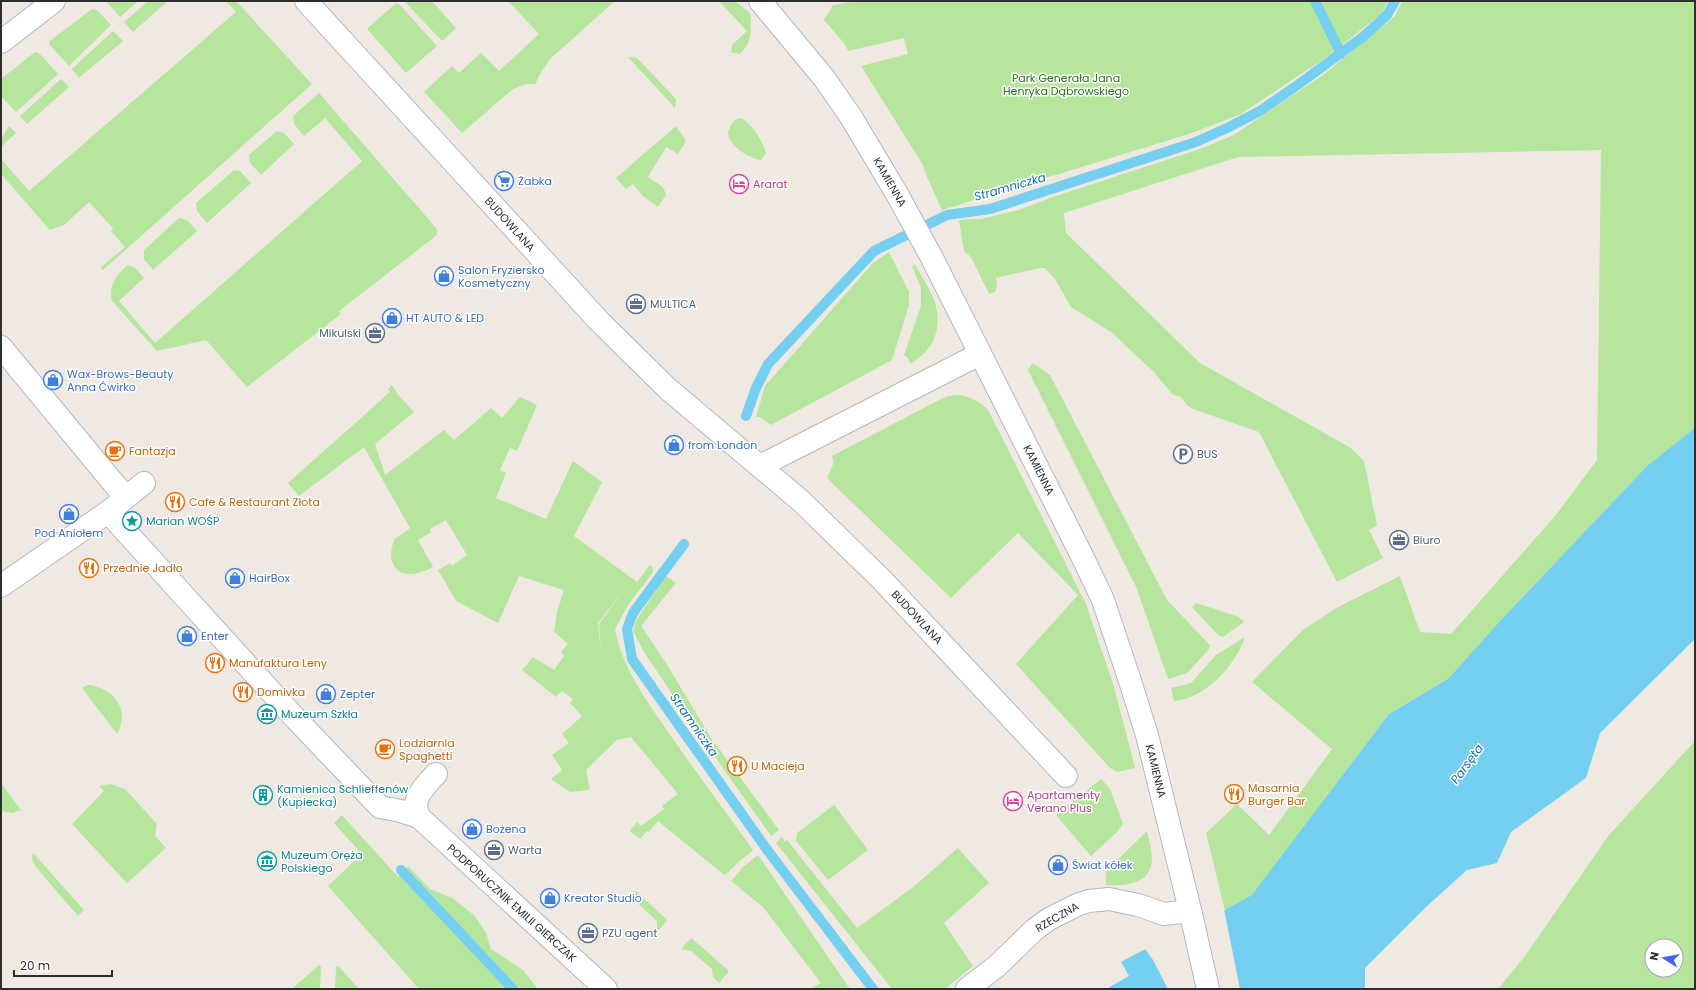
<svg xmlns="http://www.w3.org/2000/svg" width="1696" height="990" viewBox="0 0 1696 990" font-family="Poppins,sans-serif">
	<style>
		.green { fill: #b6e59e; fill-rule: evenodd }
		.water { fill: #75cff0 }
		.pier { fill: #efe9e1 }
		.lines { fill: none; stroke-linecap: round; stroke-linejoin: round }
		.stream { stroke: #75cff0; stroke-width: 10 }
		.street-casing { stroke: #b4b7c1; stroke-width: 24 }
		.secondary-casing { stroke: #b4b7c1; stroke-width: 24 }
		.street { stroke: #fff; stroke-width: 22 }
		.secondary { stroke: #fff; stroke-width: 22 }
		.labels { text-anchor: middle; stroke-width: 3; stroke-linejoin: round; paint-order: stroke }
		.park-label { font-size: 11px; fill: #2c6e1b; stroke: #fff }
		.shop-label { font-size: 11px; fill: #366cbe; stroke: #fff; text-anchor: start }
		.street-label { font-size: 11px; fill: #2e2e2e; stroke: #fff }
		.hotel-label { font-size: 11px; fill: #b23c85; stroke: #fff; text-anchor: start }
		.service-label { font-size: 11px; fill: #4e5e75; stroke: #fff; text-anchor: start }
		.food-label { font-size: 11px; fill: #c56008; stroke: #fff; text-anchor: start }
		.culture-label { font-size: 11px; fill: #0d838f; stroke: #fff; text-anchor: start }
		.water-label { font-size: 12px; font-style: italic; fill: #0d6fa3; stroke: #fff }
	</style>
	<rect width="100%" height="100%" fill="#efe9e1"/>
	<!-- green -->
	<g class="green">
		<polygon points="106,1 138,1 120,17"/>
		<polygon points="148,1 168,1 133,32 124,22"/>
		<polygon points="226,1 236,1 312,84 103,270 100,268 125,247 111,231 113,228 89,202 64,225 50,230 1,174 1,159 29,191 236,12"/>
		<polygon points="404,1 432,1 456,28 442,41"/>
		<polygon points="508,1 615,1 551,58 543,69 535,84 526,84 513,89 462,133 424,92 452,66 459,73 481,53 499,71 539,34"/>
		<path d="M719 1H735L750 13C751 28 753 44 739 54L731 52 732 45 747 31Z"/>
		<polygon points="858,1 1388,1 1382,13 1328,56 1241,114 1192,133 942,210 927,177 923,165 861,66 908,54 904,38 848,51 844,43 824,20 833,5"/>
		<polygon points="1402,1 1695,1 1695,428 1648,465 1500,621 1448,679 1389,714 1253,895 1225,911 1206,833 1237,804 1269,835 1332,749 1252,682 1303,630 1338,607 1400,576 1420,632 1451,634 1556,515 1597,460 1601,150 1238,157 1064,213 1066,233 1200,363 1351,448 1364,461 1377,526 1369,530 1383,558 1337,582 1259,432 1193,409 1188,406 1180,396 1173,395 1154,372 1111,332 1071,307 1055,279 1045,268 1040,268 996,278 997,285 995,292 989,294 971,257 964,251 959,220 981,219 1019,210 1056,196 1200,149 1232,136 1323,75 1395,16"/>
		<polygon points="396,3 398,5 399,4 437,46 406,73 367,29"/>
		<polygon points="92,9 97,10 111,25 69,66 49,44 50,41"/>
		<polygon points="113,31 123,41 79,78 72,69"/>
		<polygon points="35,52 39,53 58,74 16,112 1,96 1,79"/>
		<polygon points="628,57 637,58 676,99 675,108"/>
		<polygon points="61,79 69,87 27,124 20,116"/>
		<path d="M319 93 437 229V235L339 311 341 314 247 387 206 340 157 351 112 301C108 285 117 274 128 265L135 268 144 278 119 301 155 343 362 161 325 118 304 136 294 124 293 116Z"/>
		<path d="M741 118C753 125 762 140 766 153L761 160C750 159 729 146 728 133 728 130 730 128 731 125 734 120 736 119 741 118Z"/>
		<polygon points="9,126 16,133 1,147 1,139"/>
		<path d="M676 126 686 141 678 154 666 147 648 177C656 183 664 185 666 195L658 207 643 196 633 184 626 189 616 178Z"/>
		<polygon points="277,131 284,133 294,144 261,175 250,163 249,155"/>
		<polygon points="234,170 240,171 251,183 207,223 197,211 196,203"/>
		<polygon points="179,218 187,220 197,231 153,270 144,259 144,250"/>
		<polygon points="889,252 909,292 909,305 892,360 771,425 760,417 756,417 765,386 873,263"/>
		<path d="M915 264C921 277 933 293 936 306 942 331 932 352 910 364L908 358 904 355 921 306V288L912 266Z"/>
		<polygon points="1033,363 1050,375 1167,600 1210,645 1209,649 1187,673 1168,679 1137,589 1028,370"/>
		<path d="M392 385 399 396 414 412 375 444 385 475 444 430 454 440 491 408 502 418 520 397 537 405 517 451 510 448 500 470 506 473 496 498 546 519 573 461 602 482 574 536 637 582 650 565 653 568V572L628 605 615 629C622 667 645 698 666 729 694 770 724 809 753 850L735 865V866L725 875 723 874 658 821 649 832 647 831 640 839 630 831 637 822 641 826 664 809 662 806 678 794 631 737 617 740 586 770 590 790 570 792 551 779 562 770 552 755 569 743 562 734 582 716 570 703 573 699 562 691 556 697 522 670 533 657 554 670 564 656 561 652 568 644 554 632 557 612 564 590 519 576 498 623 456 601 438 570 450 563 452 566 467 555 446 520 430 529 431 532 418 540 433 567C419 575 395 581 391 557 391 552 392 544 395 539 399 535 406 532 410 528L364 447 299 496 288 483 390 392 388 389ZM626 587 599 624 601 651 598 623Z"/>
		<path d="M959 395C971 397 979 401 988 410L1086 604 1114 687 1135 768 1117 772 1110 768 1016 664 1078 595 1018 533 951 598 827 478 834 462 832 456 939 400 948 396Z"/>
		<polygon points="666,576 676,583 641,626 666,663 711,738 779,830 771,836 706,744 644,652 633,631 637,619"/>
		<polygon points="1196,603 1239,617 1244,622 1223,637 1219,636 1192,607"/>
		<path d="M1245 637C1235 666 1206 698 1174 701L1171 688 1191 683 1216 655Z"/>
		<path d="M88 685C113 687 131 710 117 734L82 688Z"/>
		<path d="M1695 741V989H1498L1525 956 1609 835ZM1652 946H1676V970H1652Z"/>
		<polygon points="1101,779 1110,789 1123,824 1118,831 1091,856 1056,815"/>
		<polygon points="1,783 21,810 12,813 1,811"/>
		<polygon points="110,784 125,789 157,824 155,836 166,848 127,883 72,824 104,791 99,786"/>
		<polygon points="834,805 868,850 828,880 796,841 797,833"/>
		<polygon points="342,815 398,877 400,875 506,989 419,989 328,886 362,854 334,823"/>
		<path d="M1147 831C1149 840 1152 850 1152 859 1151 885 1125 886 1106 885V873L1108 869Z"/>
		<polygon points="782,837 785,842 787,840 857,928 912,888 958,848 989,883 944,923 973,966 945,989 892,989 776,843"/>
		<polygon points="33,853 84,910 78,916 35,866 32,858"/>
		<polygon points="758,855 850,989 851,989 810,989 821,983 763,907 731,881 743,867"/>
		<polygon points="408,866 430,889 452,898 475,916 486,933 491,949 523,970 538,989 520,989 406,869"/>
		<polygon points="636,891 667,920 659,930 657,929 657,921 631,897"/>
		<polygon points="691,938 729,971 719,983 713,977 712,969 691,951 681,949"/>
		<polygon points="319,965 321,967 320,989 292,989"/>
		<polygon points="338,966 359,989 335,989 336,967"/>
	</g>
	<!-- water -->
	<path class="water" d="M1695 428V639L1600 733 1586 778 1511 832 1497 863 1467 870 1427 906 1365 968V989H1106L1129 976 1121 962C1164 938 1210 920 1252 895L1389 714 1448 679 1500 621 1648 465Z"/>
	<!-- pier -->
	<polygon class="pier" points="1224,909 1240,989 1168,989 1153,960 1144,947"/>
	<g class="lines">
		<!-- stream -->
		<g class="stream">
			<polyline points="1315,1 1341,54"/>
			<polyline points="746,416 756,388 768,364 874,251 947,215 990,209 1196,142 1227,128 1260,111 1299,84 1364,36 1387,15 1395,1"/>
			<polyline points="684,544 633,613 627,629 632,659 768,851 873,989"/>
			<polyline points="401,870 513,989"/>
		</g>
		<!-- street casing -->
		<g class="street-casing">
			<g id="street">
				<polyline points="306,1 599,321 668,389 801,501 882,580 1066,776"/>
				<polyline points="1,42 54,1"/>
				<polyline points="1,347 125,497"/>
				<polyline points="760,466 980,354"/>
				<polyline points="108,512 294,717 380,807 401,811 419,817"/>
				<polyline points="1,586 108,512 144,483"/>
				<path d="M436 774C424 787 410 799 419 817L606 989"/>
				<polyline points="967,989 997,966 1034,930 1049,919 1079,904 1089,901 1109,899 1138,905 1164,914 1190,911"/>
			</g>
		</g>
		<!-- secondary casing -->
		<g class="secondary-casing">
			<polyline id="secondary" points="760,1 824,78 851,117 897,194 931,256 1083,558 1103,600 1130,681 1147,735 1191,914 1208,989"/>
		</g>
		<!-- street -->
		<use href="#street" class="street"/>
		<!-- secondary -->
		<use href="#secondary" class="secondary"/>
	</g>
	<!-- icons -->
	<defs>
		<g id="supermarket-ring" transform="scale(1)"><circle r="9.5" fill="#fff" stroke="#3f7fe0" stroke-width="1.5"/><path d="M-6-5.5h2.5l.6 2H6L4.5 2H-2.5L-4.4-4H-6ZM-1.5 3.2a1.3 1.3 0 1 0 .1 0ZM3 3.2a1.3 1.3 0 1 0 .1 0Z" fill="#3f7fe0"/></g>
		<g id="hotel-ring" transform="scale(1)"><circle r="9.5" fill="#fff" stroke="#d1479c" stroke-width="1.5"/><path d="M-6-4.5h1.5V1H6V5H4.5V3h-9V5H-6ZM-4 0a1.8 1.8 0 1 1 3.6 0ZM.5 0V-2.5h3Q6-2.5 6 0Z" fill="#d1479c"/></g>
		<g id="shop-ring" transform="scale(1)"><circle r="9.5" fill="#fff" stroke="#3f7fe0" stroke-width="1.5"/><path d="M-5-2.5h2.3a2.7 3.5 0 0 1 5.4 0H5L5.5 6h-11ZM-1.5-2.5h3a1.5 2.3 0 0 0-3 0Z" fill="#3f7fe0"/></g>
		<g id="office-ring" transform="scale(1)"><circle r="9.5" fill="#fff" stroke="#5c6f8a" stroke-width="1.5"/><path d="M-6-3h4V-5.5h4V-3h4V5H-6ZM-1-4.5V-3h2v-1.5ZM-6 0V1H6V0Z" fill="#5c6f8a"/></g>
		<g id="cafe-ring" transform="scale(1)"><circle r="9.5" fill="#fff" stroke="#e8710a" stroke-width="1.5"/><path d="M-5.5-4.5H6V0H3Q3 3.5 0 3.5H-2.5Q-5.5 3.5-5.5 0ZM3-3.2v2h1.7v-2ZM-6 4.5H4V6H-6Z" fill="#e8710a"/></g>
		<g id="parking-ring" transform="scale(1)"><circle r="9.5" fill="#fff" stroke="#5c6f8a" stroke-width="1.5"/><path d="M-3.5-5.5H1a3.5 3.5 0 0 1 0 7H-1V5.5H-3.5ZM-1-3.4V-.6H.8a1.4 1.4 0 0 0 0-2.8Z" fill="#5c6f8a"/></g>
		<g id="restaurant-ring" transform="scale(1)"><circle r="9.5" fill="#fff" stroke="#e8710a" stroke-width="1.5"/><path d="M-5-6h1v4h1v-4h1v4h1v-4h1v5L-1.5 .5V6h-2V.5L-5-1ZM5-6V6H3V1.5H1.5Q1.5-4 5-6Z" fill="#e8710a"/></g>
		<g id="sight-ring" transform="scale(1)"><circle r="9.5" fill="#fff" stroke="#0f9aa8" stroke-width="1.5"/><path d="M0-6L1.8-2.2L6-1.7L2.9 1.2L3.7 5.4L0 3.3L-3.7 5.4L-2.9 1.2L-6-1.7L-1.8-2.2Z" fill="#0f9aa8"/></g>
		<g id="museum-ring" transform="scale(1)"><circle r="9.5" fill="#fff" stroke="#0f9aa8" stroke-width="1.5"/><path d="M0-6L6-3V-2H-6V-3ZM-5-1h2V3h-2ZM-1-1h2V3h-2ZM3-1h2V3H3ZM-6 4H6V6H-6Z" fill="#0f9aa8"/></g>
		<g id="building-ring" transform="scale(1)"><circle r="9.5" fill="#fff" stroke="#0f9aa8" stroke-width="1.5"/><path d="M-4-6H4V6H1V3H-1V6H-4ZM-2.5-4.3h1.7v1.8h-1.7ZM.8-4.3h1.7v1.8H.8ZM-2.5-1h1.7V.8h-1.7ZM.8-1h1.7V.8H.8Z" fill="#0f9aa8"/></g>
	</defs>
	<g fill-rule="evenodd">
		<use href="#supermarket-ring" x="504" y="181"/>
		<use href="#hotel-ring" x="739" y="184"/>
		<use href="#shop-ring" x="444" y="276"/>
		<use href="#office-ring" x="636" y="304"/>
		<use href="#shop-ring" x="392" y="318"/>
		<use href="#office-ring" x="375" y="333"/>
		<use href="#shop-ring" x="53" y="380"/>
		<use href="#shop-ring" x="674" y="445"/>
		<use href="#cafe-ring" x="115" y="451"/>
		<use href="#parking-ring" x="1183" y="454"/>
		<use href="#restaurant-ring" x="175" y="502"/>
		<use href="#shop-ring" x="69" y="514"/>
		<use href="#sight-ring" x="132" y="521"/>
		<use href="#office-ring" x="1399" y="540"/>
		<use href="#restaurant-ring" x="89" y="568"/>
		<use href="#shop-ring" x="235" y="578"/>
		<use href="#shop-ring" x="187" y="636"/>
		<use href="#restaurant-ring" x="215" y="663"/>
		<use href="#restaurant-ring" x="243" y="692"/>
		<use href="#shop-ring" x="326" y="694"/>
		<use href="#museum-ring" x="267" y="714"/>
		<use href="#cafe-ring" x="385" y="749"/>
		<use href="#restaurant-ring" x="737" y="766"/>
		<use href="#restaurant-ring" x="1234" y="794"/>
		<use href="#building-ring" x="263" y="795"/>
		<use href="#hotel-ring" x="1013" y="801"/>
		<use href="#shop-ring" x="472" y="829"/>
		<use href="#office-ring" x="494" y="850"/>
		<use href="#museum-ring" x="267" y="861"/>
		<use href="#shop-ring" x="1058" y="865"/>
		<use href="#shop-ring" x="550" y="898"/>
		<use href="#office-ring" x="588" y="933"/>
	</g>
	<g class="labels">
		<!-- park labels -->
		<g class="park-label">
			<text x="1066" y="82">Park Generała Jana<tspan x="1066" dy="13">Henryka Dąbrowskiego</tspan></text>
		</g>
		<!-- shop labels -->
		<g class="shop-label">
			<text x="518" y="185">Żabka</text>
			<text x="458" y="274">Salon Fryziersko<tspan x="458" dy="13">Kosmetyczny</tspan></text>
			<text x="406" y="322">HT AUTO &amp; LED</text>
			<text x="67" y="378">Wax-Brows-Beauty<tspan x="67" dy="13">Anna Ćwirko</tspan></text>
			<text x="688" y="449">from London</text>
			<text x="69" y="537" text-anchor="middle">Pod Aniołem</text>
			<text x="249" y="582">HairBox</text>
			<text x="201" y="640">Enter</text>
			<text x="340" y="698">Zepter</text>
			<text x="486" y="833">Bożena</text>
			<text x="1072" y="869">Świat kółek</text>
			<text x="564" y="902">Kreator Studio</text>
		</g>
		<!-- street labels -->
		<g class="street-label">
			<text transform="translate(890 182) rotate(60)" y="4">KAMIENNA</text>
			<text transform="translate(510 224) rotate(48)" y="4">BUDOWLANA</text>
			<text transform="translate(1039 470) rotate(63)" y="4">KAMIENNA</text>
			<text transform="translate(917 617) rotate(47)" y="4">BUDOWLANA</text>
			<text transform="translate(1156 771) rotate(76)" y="4">KAMIENNA</text>
			<text transform="translate(512 903) rotate(42)" y="4">PODPORUCZNIK EMILII GIERCZAK</text>
			<text transform="translate(1057 917) rotate(-30)" y="4">RZECZNA</text>
		</g>
		<!-- hotel labels -->
		<g class="hotel-label">
			<text x="753" y="188">Ararat</text>
			<text x="1027" y="799">Apartamenty<tspan x="1027" dy="13">Verano Plus</tspan></text>
		</g>
		<!-- service labels -->
		<g class="service-label">
			<text x="650" y="308">MULTICA</text>
			<text x="361" y="337" text-anchor="end">Mikulski</text>
			<text x="1197" y="458">BUS</text>
			<text x="1413" y="544">Biuro</text>
			<text x="508" y="854">Warta</text>
			<text x="602" y="937">PZU agent</text>
		</g>
		<!-- food labels -->
		<g class="food-label">
			<text x="129" y="455">Fantazja</text>
			<text x="189" y="506">Cafe &amp; Restaurant Złota</text>
			<text x="103" y="572">Przednie Jadło</text>
			<text x="229" y="667">Manufaktura Leny</text>
			<text x="257" y="696">Domivka</text>
			<text x="399" y="747">Lodziarnia<tspan x="399" dy="13">Spaghetti</tspan></text>
			<text x="751" y="770">U Macieja</text>
			<text x="1248" y="792">Masarnia<tspan x="1248" dy="13">Burger Bar</tspan></text>
		</g>
		<!-- culture labels -->
		<g class="culture-label">
			<text x="146" y="525">Marian WOŚP</text>
			<text x="281" y="718">Muzeum Szkła</text>
			<text x="277" y="793">Kamienica Schlieffenów<tspan x="277" dy="13">(Kupiecka)</tspan></text>
			<text x="281" y="859">Muzeum Oręża<tspan x="281" dy="13">Polskiego</tspan></text>
		</g>
		<!-- water labels -->
		<g class="water-label">
			<text transform="translate(1010 187) rotate(-16)" y="4">Stramniczka</text>
			<text transform="translate(694 725) rotate(55)" y="4">Stramniczka</text>
			<text transform="translate(1467 764) rotate(-54)" y="4">Parsęta</text>
		</g>
	</g>
	<!-- border -->
	<rect width="1696" height="990" fill="none" stroke="#2e2e2e" stroke-width="4"/>
	<!-- north arrow -->
	<g transform="translate(1664 958) rotate(281)"><circle r="19" fill="#ffffff" stroke="#ababab"/>
	<path d="M0-3L7 15L0 10L-7 15Z" fill="#4264fb"/>
	<text y="-6" font-size="11" font-weight="bold" text-anchor="middle" fill="#2e2e2e">N</text>
	</g>
	<!-- scale -->
	<path d="M14 970v6h98v-6" fill="none" stroke="#2e2e2e" stroke-width="2"/>
	<text x="20" y="970" font-size="12" fill="#2e2e2e" stroke="#ffffff" stroke-width="3" paint-order="stroke">20 m</text>
</svg>
